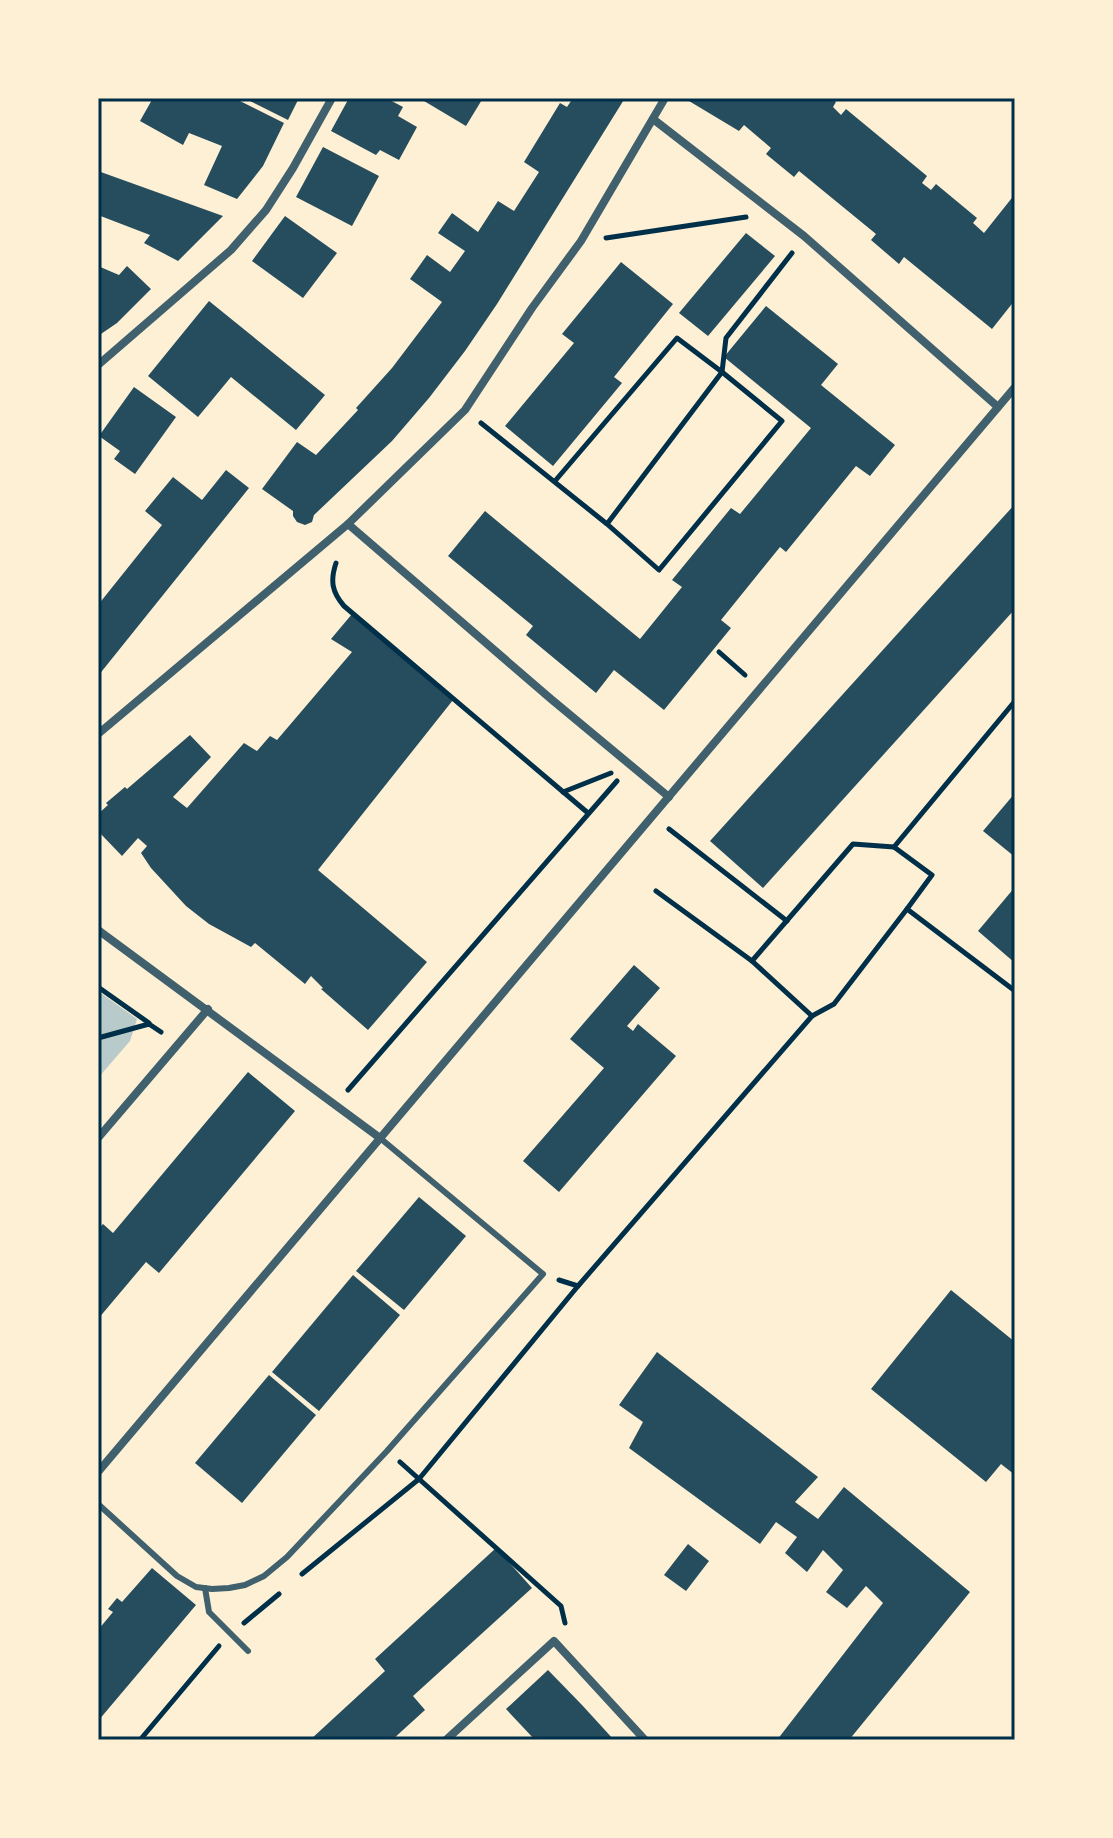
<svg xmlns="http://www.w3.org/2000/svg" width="1113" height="1838" viewBox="0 0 1113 1838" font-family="Helvetica,sans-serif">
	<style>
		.green { fill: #b9caca }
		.building { fill: #264d5e }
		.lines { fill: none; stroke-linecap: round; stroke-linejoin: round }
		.path { stroke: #003049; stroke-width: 5 }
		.service { stroke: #3f606c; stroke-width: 6 }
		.minor { stroke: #3f606c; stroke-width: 8 }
		.neatline { fill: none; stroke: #003049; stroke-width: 3 }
	</style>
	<rect width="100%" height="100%" fill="#fdf0d5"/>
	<!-- green -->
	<polygon class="green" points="98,991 137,1019 130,1041 98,1078"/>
	<!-- building -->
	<g class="building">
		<polygon points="153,98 234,98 284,123 263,166 237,199 204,185 222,146 189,133 183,145 140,121"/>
		<polygon points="244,98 299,98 288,120"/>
		<polygon points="349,98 386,98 403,107 398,116 417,127 399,160 380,150 376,155 331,131"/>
		<polygon points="419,98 483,98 466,126"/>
		<polygon points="573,98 625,98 497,304 465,351 429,398 392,441 314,515 312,522 305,525 297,522 293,516 293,511 262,489 297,442 316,455 358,410 356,408 392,368 442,302 410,279 427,255 450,272 465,251 438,233 452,213 478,232 498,201 514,211 539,172 524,162 560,103 567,107"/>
		<polygon points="684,98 831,98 836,102 833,107 841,115 846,109 927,176 922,183 931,190 936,184 977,218 973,223 984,233 1015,194 1015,300 992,329 904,257 899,264 871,240 876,234 799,171 794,177 766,154 771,148 744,125 739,131"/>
		<polygon points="323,147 379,176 352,226 296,197"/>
		<polygon points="98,171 223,216 178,261 144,243 150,235 98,215"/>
		<polygon points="285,216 337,253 303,298 252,261"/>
		<polygon points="746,233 775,256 708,336 679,313"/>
		<polygon points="621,262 673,304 614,377 622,383 553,466 505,426 574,343 562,334"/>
		<polygon points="98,266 119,275 127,266 151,289 117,323 98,336"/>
		<polygon points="209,301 325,395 296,430 231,377 198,417 148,376"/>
		<polygon points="766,306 838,364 821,385 895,445 870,476 856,466 786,552 780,547 721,620 731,628 664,710 614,670 596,693 526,635 533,626 448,556 485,511 640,639 682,587 672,580 731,508 740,514 811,428 724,357"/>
		<polygon points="134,387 176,417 135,474 114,459 120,451 99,436"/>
		<polygon points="226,470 249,488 98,676 98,605 162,525 145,511 173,477 202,500"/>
		<polygon points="1015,504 1015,609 763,888 710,841"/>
		<polygon points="352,614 453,700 318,870 427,962 368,1030 321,989 323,988 311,976 305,984 255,943 251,947 231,936 209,924 186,906 151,868 141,853 147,846 138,838 122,856 98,831 98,814 108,805 106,803 125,787 127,789 190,735 211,757 173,797 187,808 244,743 257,751 270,736 277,740 352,652 331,639"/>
		<polygon points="1015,793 1015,857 983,831"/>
		<polygon points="1015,887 1015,963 978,931"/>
		<polygon points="634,965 660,988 627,1026 633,1031 638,1024 676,1056 559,1192 523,1161 604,1068 570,1039"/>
		<polygon points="248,1072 295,1111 159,1273 146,1262 98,1319 98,1229 103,1224 113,1233"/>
		<polygon points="419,1197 466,1236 404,1310 356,1271"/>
		<polygon points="353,1275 400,1315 319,1411 272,1372"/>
		<polygon points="951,1290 1015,1342 1015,1475 1001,1464 986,1482 871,1389"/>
		<polygon points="657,1352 818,1477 795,1502 818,1519 844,1487 970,1592 849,1740 777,1740 883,1603 866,1586 847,1608 826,1592 843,1570 823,1550 807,1572 785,1553 797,1537 776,1522 760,1544 629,1448 643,1422 619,1405"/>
		<polygon points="269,1375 316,1415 242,1503 195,1463"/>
		<polygon points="688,1544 709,1561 686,1591 664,1575"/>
		<polygon points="496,1548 532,1588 413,1696 425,1710 392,1740 310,1740 385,1671 375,1659"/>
		<polygon points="152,1568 196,1605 98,1721 98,1630 113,1612 108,1609 117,1598 122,1602"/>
		<polygon points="548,1670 582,1705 614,1740 535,1740 506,1709"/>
	</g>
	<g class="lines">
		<!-- path -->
		<g class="path">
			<polyline points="606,238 746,217"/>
			<polyline points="481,423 607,524 659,570 782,421 722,372 607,524"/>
			<polyline points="555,481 677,338 722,372 726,338 792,253"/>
			<path d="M336 563C330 581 332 592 344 606L588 813"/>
			<polyline points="719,652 745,675"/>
			<polyline points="563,792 611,773"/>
			<polyline points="669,829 787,921"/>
			<polyline points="894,847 932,875 907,909"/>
			<polyline points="656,891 752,961 812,1016 834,1004 907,909 1015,991"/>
			<polyline points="752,961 853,844 894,847 1015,701"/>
			<polyline points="98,987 149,1023"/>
			<polyline points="98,1038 149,1024 161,1032"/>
			<polyline points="348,1090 617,781"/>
			<polyline points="559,1280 578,1286 812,1016"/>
			<polyline points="400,1462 561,1606 565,1623"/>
			<polyline points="302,1574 419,1479 578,1286"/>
			<polyline points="244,1623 279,1594"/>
			<polyline points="140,1740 219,1646"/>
		</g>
		<!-- service -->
		<g class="service">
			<polyline points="98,1504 177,1576 196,1587 212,1589 229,1588 245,1585 264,1576 287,1557 387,1451 543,1274 380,1138"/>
			<polyline points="205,1588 209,1612 248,1651"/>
		</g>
		<!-- minor -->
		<g class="minor">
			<polyline points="653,119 804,236 998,407"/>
			<polyline points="98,365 231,250 266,210 293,168 332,98"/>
			<polyline points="348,524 551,699 669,797"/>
			<polyline points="98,734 348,524 465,410 532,308 581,241 665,98"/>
			<polyline points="98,930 380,1138"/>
			<polyline points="98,1138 208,1009"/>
			<polyline points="98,1472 1015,387"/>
			<polyline points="446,1740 554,1641 645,1740"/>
		</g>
	</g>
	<!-- border -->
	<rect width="1113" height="1838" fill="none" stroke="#fdf0d5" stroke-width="200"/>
	<rect x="100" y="100" width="913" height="1638" class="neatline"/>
</svg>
